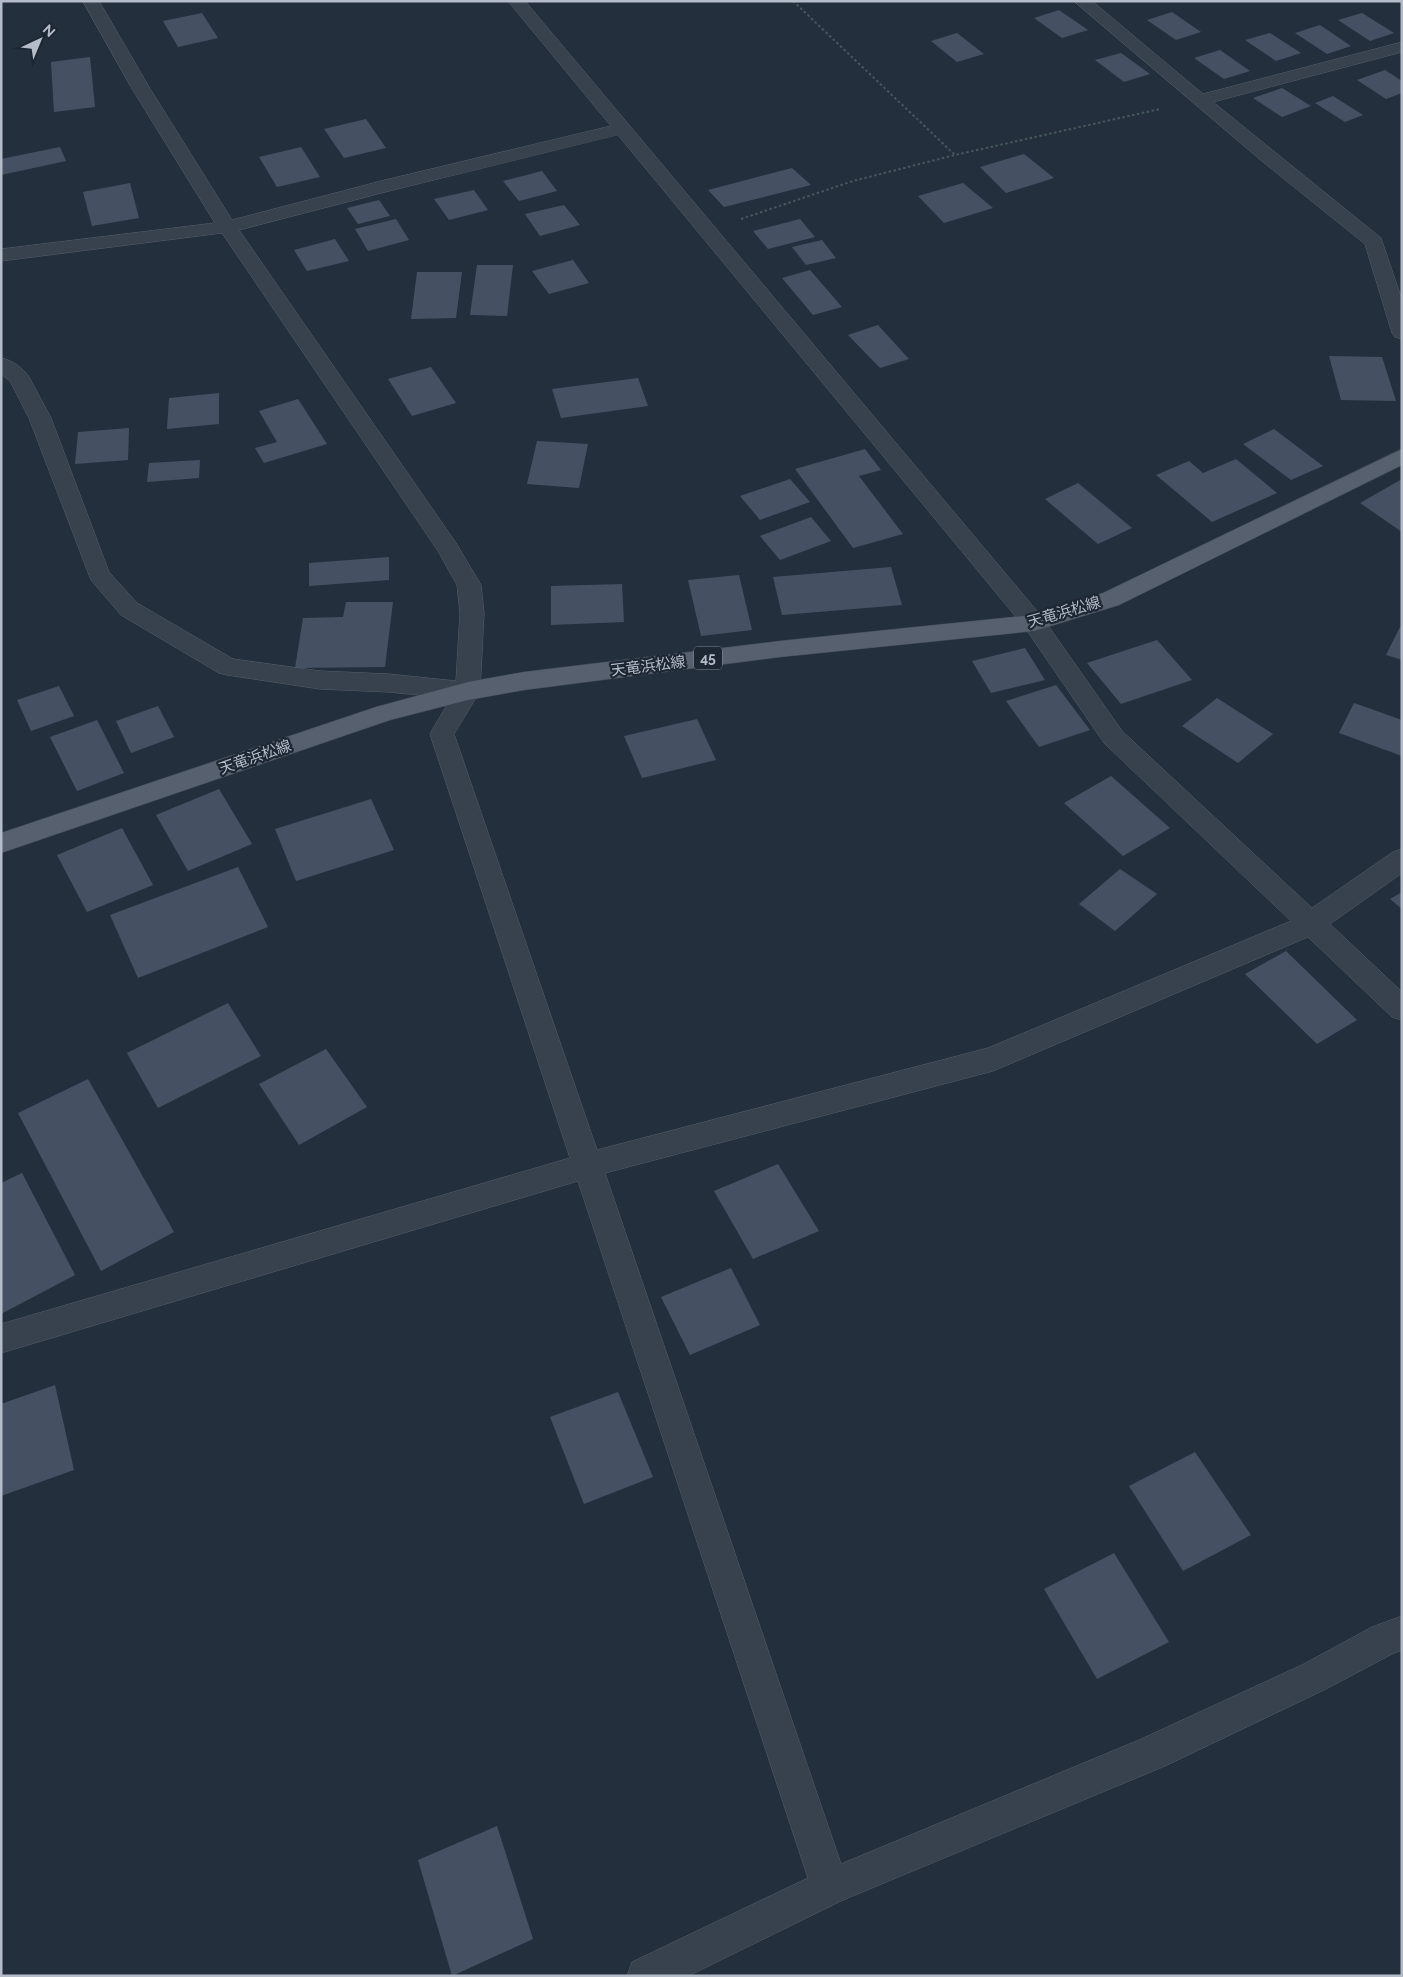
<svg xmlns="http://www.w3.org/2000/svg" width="1403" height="1977" viewBox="0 0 1403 1977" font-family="Raleway,'Noto Sans JP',sans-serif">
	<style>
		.building { fill: #455162 }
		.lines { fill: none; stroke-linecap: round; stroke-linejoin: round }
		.minor-casing { stroke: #565f6c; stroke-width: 1 }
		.major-casing { stroke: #414a57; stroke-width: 1 }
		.path { stroke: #44595c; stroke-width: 2; stroke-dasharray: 2.5 2.5; stroke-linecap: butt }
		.minor { fill: #38414e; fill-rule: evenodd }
		.major { fill: #56606e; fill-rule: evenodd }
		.labels { text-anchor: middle; stroke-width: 4.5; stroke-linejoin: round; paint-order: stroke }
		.shield { fill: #1d2633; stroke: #878f9c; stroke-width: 1 }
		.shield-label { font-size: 14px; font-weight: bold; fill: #b4bcc9 }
		.street-label { font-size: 15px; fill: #b4bcc9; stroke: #1d2633 }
	</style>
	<rect width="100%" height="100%" fill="#242f3e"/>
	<!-- building -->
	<g class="building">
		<polygon points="1059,10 1088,30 1062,38 1034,18"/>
		<polygon points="1172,12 1201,32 1176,40 1147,20"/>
		<polygon points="202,13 218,38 178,47 163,21"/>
		<polygon points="1362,13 1394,33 1370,41 1338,20"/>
		<polygon points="1320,25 1351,46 1327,54 1295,33"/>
		<polygon points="957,33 984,54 957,62 931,41"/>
		<polygon points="1270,33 1301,53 1276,61 1245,40"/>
		<polygon points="1220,50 1250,71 1224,79 1194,58"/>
		<polygon points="1121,53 1150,74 1124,82 1095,60"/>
		<polygon points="90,57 95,107 54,112 51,62"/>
		<polygon points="1385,70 1402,81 1402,93 1386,99 1357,80"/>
		<polygon points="1282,88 1311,106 1282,117 1253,98"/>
		<polygon points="1333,96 1363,115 1345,122 1315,103"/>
		<polygon points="366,119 386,148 344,158 324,129"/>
		<polygon points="60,147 66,161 1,175 1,159"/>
		<polygon points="301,147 320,177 277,187 259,157"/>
		<polygon points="1024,154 1054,178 1006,193 980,167"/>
		<polygon points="792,168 811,185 724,207 708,190"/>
		<polygon points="542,171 557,191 519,201 503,181"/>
		<polygon points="130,183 139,218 92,226 83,192"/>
		<polygon points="963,183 993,208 944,223 918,196"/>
		<polygon points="474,190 488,210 449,220 434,199"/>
		<polygon points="379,200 390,216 358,224 347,208"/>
		<polygon points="564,205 580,225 540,236 525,214"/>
		<polygon points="396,219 409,240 368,251 355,229"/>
		<polygon points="800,219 815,237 768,249 753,231"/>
		<polygon points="335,239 349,261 307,271 294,250"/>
		<polygon points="822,240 836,258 806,265 792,247"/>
		<polygon points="573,260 589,283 549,294 532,271"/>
		<polygon points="477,265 513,265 507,316 470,315"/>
		<polygon points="810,270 842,307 813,315 782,278"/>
		<polygon points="417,272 462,272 456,318 411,319"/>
		<polygon points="878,325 909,359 880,368 848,335"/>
		<polygon points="1329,356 1382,357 1396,401 1341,400"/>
		<polygon points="431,367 456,403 412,416 388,379"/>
		<polygon points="638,378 648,406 561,418 552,389"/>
		<polygon points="219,393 219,424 167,429 169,398"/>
		<polygon points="298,399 327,444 264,463 255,448 277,442 259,411"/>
		<polygon points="129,428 128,460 75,464 78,432"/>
		<polygon points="1274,429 1323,466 1291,480 1243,444"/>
		<polygon points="537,441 588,444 579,488 527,484"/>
		<polygon points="865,449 881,470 859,476 903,534 853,548 795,469"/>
		<polygon points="1236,459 1277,493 1212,522 1156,475 1189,461 1203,473"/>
		<polygon points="200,460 199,478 147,482 149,463"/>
		<polygon points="790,479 810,502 760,520 740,496"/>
		<polygon points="1402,479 1402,532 1360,503"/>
		<polygon points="1078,483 1132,528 1098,544 1045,499"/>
		<polygon points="811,517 831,541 780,560 760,536"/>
		<polygon points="389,557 389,580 309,586 309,563"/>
		<polygon points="891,567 902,605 782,615 773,577"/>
		<polygon points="739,575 752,630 701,636 688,580"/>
		<polygon points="622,584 624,622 551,625 551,586"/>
		<polygon points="346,602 393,602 385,667 295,668 303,618 343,617"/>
		<polygon points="1400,627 1402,627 1402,660 1386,655"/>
		<polygon points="1157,640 1192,680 1121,704 1087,663"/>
		<polygon points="1025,648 1045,680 991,693 972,661"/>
		<polygon points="1056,685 1090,730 1039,747 1006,701"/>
		<polygon points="59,686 74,716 31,731 17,700"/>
		<polygon points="1217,698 1273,734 1238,763 1182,726"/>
		<polygon points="1354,703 1402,720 1402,756 1339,733"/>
		<polygon points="158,706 174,737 131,753 116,721"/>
		<polygon points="697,719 716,760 642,778 624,736"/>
		<polygon points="97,720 124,773 77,791 50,737"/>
		<polygon points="1111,776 1170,828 1123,856 1064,803"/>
		<polygon points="219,789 252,844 188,871 156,815"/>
		<polygon points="371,799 394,850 296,881 275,829"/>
		<polygon points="122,828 153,885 87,912 57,855"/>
		<polygon points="238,867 268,927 138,978 110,915"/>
		<polygon points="1120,869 1157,894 1115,931 1079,904"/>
		<polygon points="1402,892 1402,909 1390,899"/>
		<polygon points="1286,951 1357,1020 1317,1044 1245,974"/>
		<polygon points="228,1003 261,1056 158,1108 127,1053"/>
		<polygon points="326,1049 367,1107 299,1145 259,1084"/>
		<polygon points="88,1079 174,1232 101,1271 18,1113"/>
		<polygon points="778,1164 819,1231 753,1259 714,1191"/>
		<polygon points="22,1173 75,1275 1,1314 1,1183"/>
		<polygon points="731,1268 760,1325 690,1355 661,1297"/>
		<polygon points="55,1385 74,1470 1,1496 1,1404"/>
		<polygon points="618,1392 653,1477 584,1504 550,1417"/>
		<polygon points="1195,1452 1251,1535 1183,1571 1129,1486"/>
		<polygon points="1114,1553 1169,1642 1097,1679 1044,1589"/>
		<polygon points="497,1826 533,1939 452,1976 418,1860"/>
	</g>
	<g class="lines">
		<!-- minor casing -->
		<g class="minor-casing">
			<g id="minor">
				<path d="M83 1H99L149 87 232 220 385 180 611 126 508 1H525L1042 617 1122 731 1312 908 1393 852 1402 849V873L1330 924 1402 992V1020L1392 1017 1308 937 993 1071 605 1173 841 1864 1139 1740 1302 1665 1372 1627 1402 1616V1650L1392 1654 1326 1689 1165 1766 843 1900 688 1976H627L632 1962 808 1878 578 1181 1 1353V1324L570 1158 430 734 451 698 388 692 320 689 227 675 219 673 121 615 91 580 29 418 10 381 1 374V358C12 360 23 368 29 377L51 418 109 572 137 603 233 659 320 671 388 674 456 681 460 613 457 585 438 551 222 233 1 261V249L215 223 131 87ZM618 135 1026 629 1104 743 1291 921 988 1048 597 1150 454 734 480 691 484 613 481 585 456 543 239 230 389 191Z"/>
				<polygon points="1074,1 1092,1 1203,94 1402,42 1402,52 1213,102 1381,238 1402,300 1402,339 1395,337 1392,333 1365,244 1263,162"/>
			</g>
		</g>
		<!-- major casing -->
		<g class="major-casing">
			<polygon id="major" points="1402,449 1402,465 1119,605 1034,631 780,657 524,690 468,700 390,720 1,853 1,833 376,707 468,682 524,672 780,641 1033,615 1103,593"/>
		</g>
		<!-- path -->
		<g class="path">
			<polyline points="793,1 955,155"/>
			<polyline points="741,219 853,181 955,155 1160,109"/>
		</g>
		<!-- minor -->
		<use href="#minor" class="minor"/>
		<!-- major -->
		<use href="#major" class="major"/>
	</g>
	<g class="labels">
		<!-- shield labels -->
		<rect class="shield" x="694" y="646.5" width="28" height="23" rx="4"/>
		<g class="shield-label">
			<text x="708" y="663">45</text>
		</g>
		<!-- street labels -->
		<g class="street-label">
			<text transform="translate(1064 612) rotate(-16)" y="5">天竜浜松線</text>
			<text transform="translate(648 666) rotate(-7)" y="5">天竜浜松線</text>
			<text transform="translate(255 757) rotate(-19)" y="5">天竜浜松線</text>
		</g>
	</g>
	<!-- border -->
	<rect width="1403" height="1977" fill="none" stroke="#b4bcc9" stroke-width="5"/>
	<!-- north arrow -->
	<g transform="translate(40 40) rotate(44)" stroke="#1d2633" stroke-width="4" paint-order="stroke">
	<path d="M0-4L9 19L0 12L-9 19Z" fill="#b4bcc9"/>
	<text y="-8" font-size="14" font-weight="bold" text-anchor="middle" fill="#b4bcc9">N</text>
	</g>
</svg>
